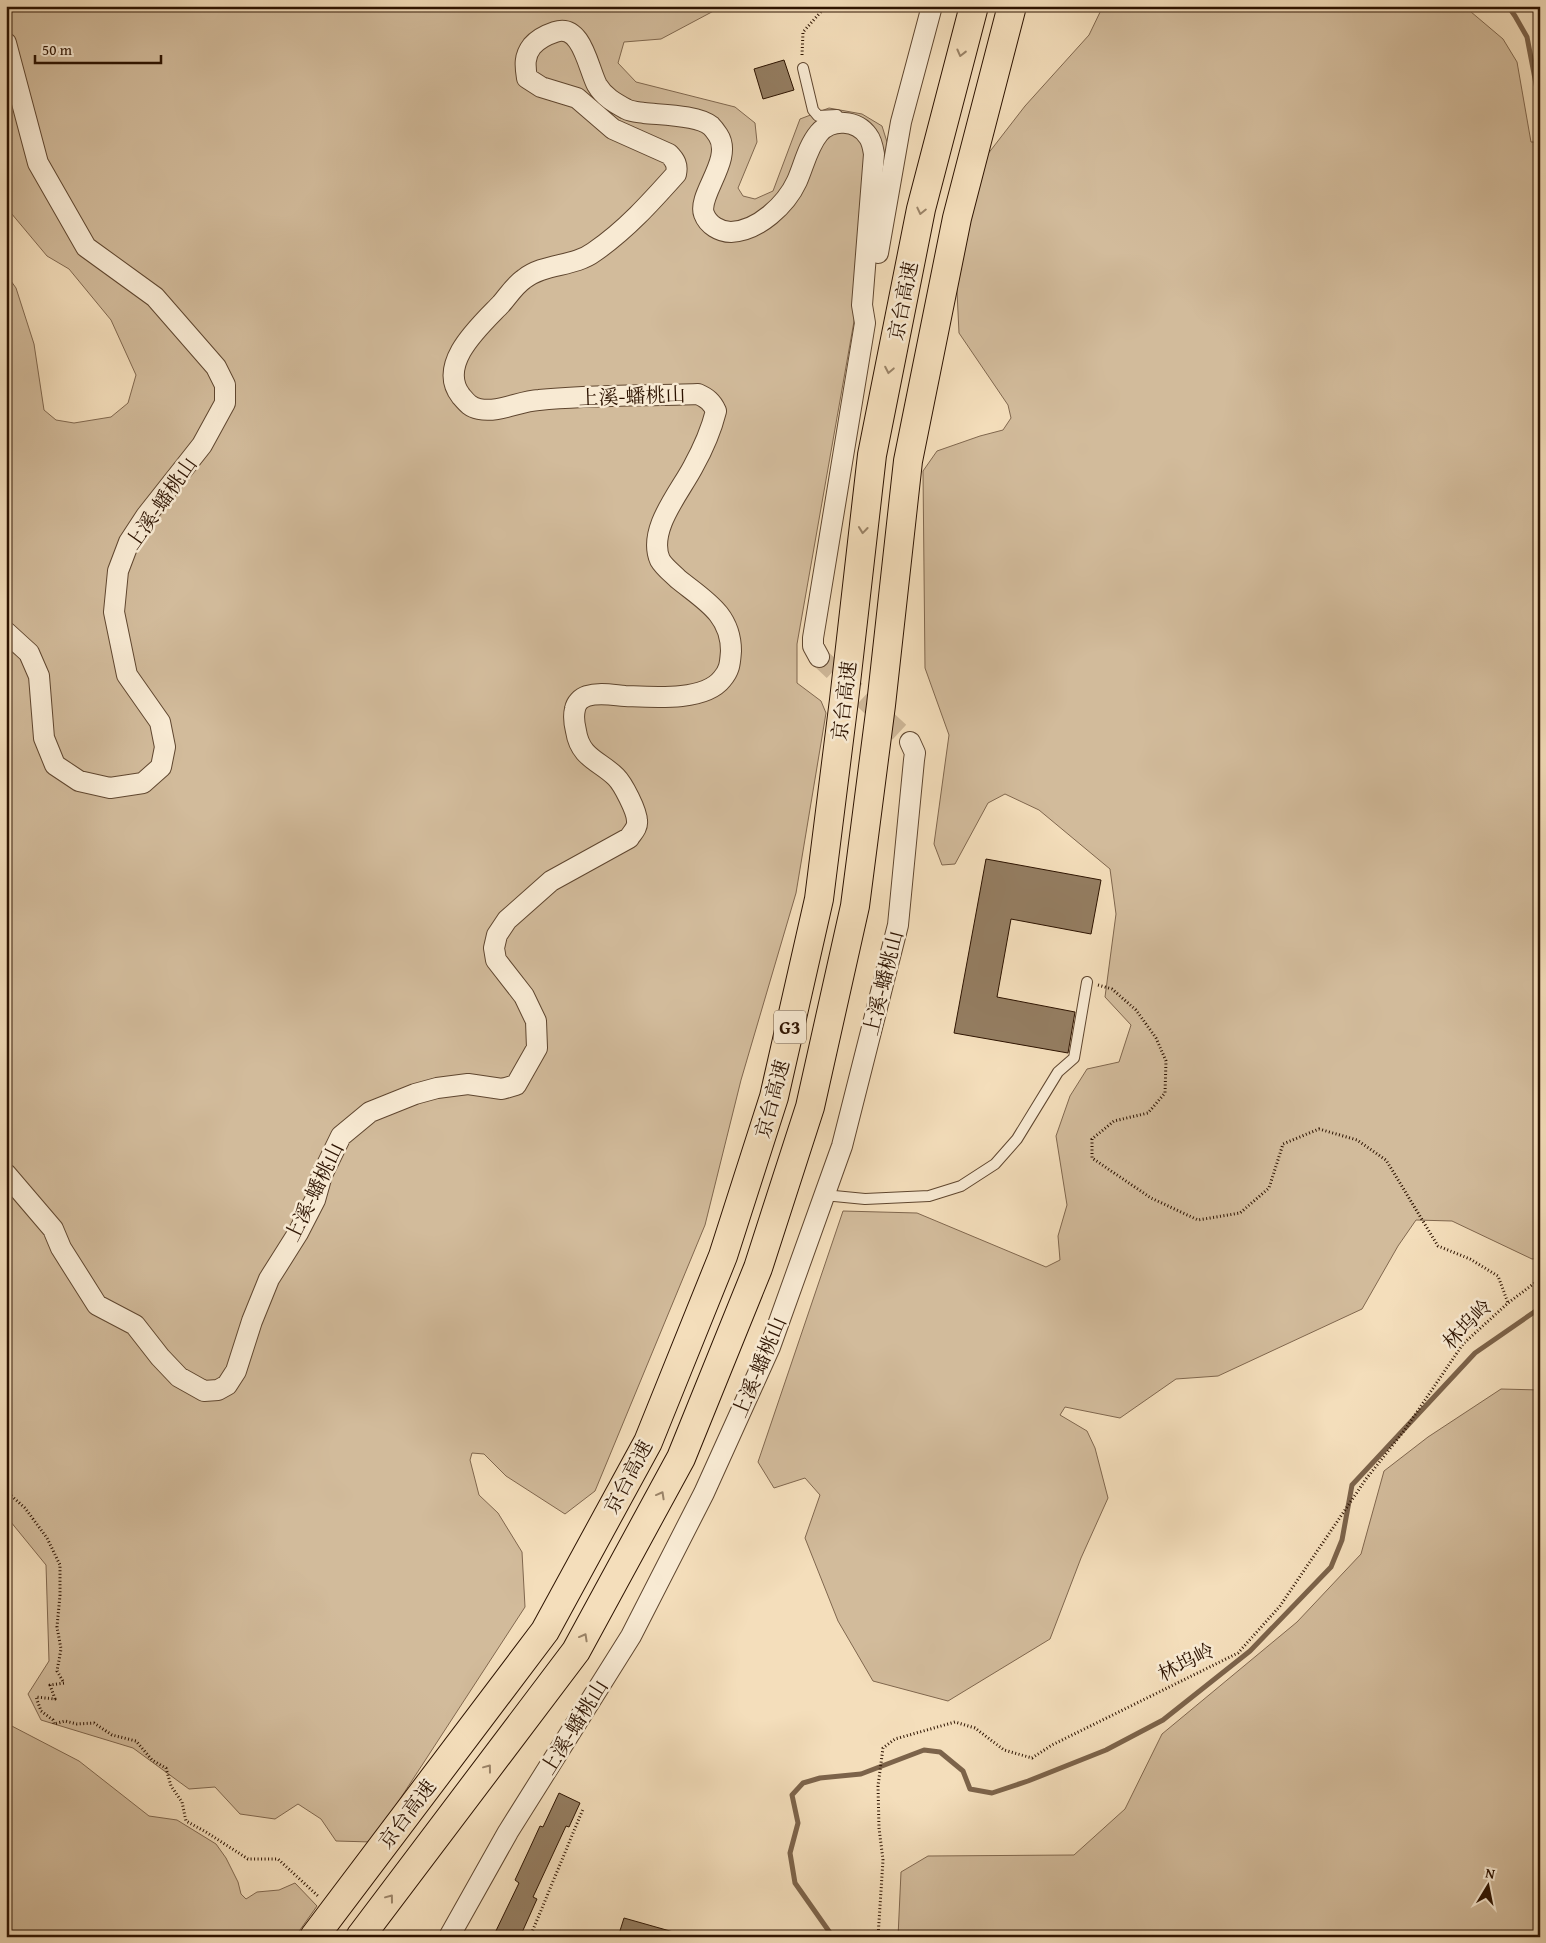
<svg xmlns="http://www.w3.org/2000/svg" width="1546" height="1943" viewBox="0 0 1546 1943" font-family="'Gentium Book Plus','Noto Serif SC',serif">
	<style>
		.green { fill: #d2bb9b; stroke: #80674e }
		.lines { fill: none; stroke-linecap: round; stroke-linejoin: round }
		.stream { stroke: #7c634a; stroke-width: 5 }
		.building { fill: #947d61; stroke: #2d1300 }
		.minor-tunnel { stroke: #ccb596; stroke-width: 20; stroke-dasharray: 20 10; stroke-linecap: butt }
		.service-casing { stroke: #5f462f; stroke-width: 12 }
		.minor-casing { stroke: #5f462f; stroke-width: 22 }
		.motorway-casing { stroke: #2d1300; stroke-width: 30 }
		.path { stroke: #2d1300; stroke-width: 3; stroke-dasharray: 1 2.5; stroke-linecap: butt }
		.service { stroke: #f8ead3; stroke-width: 10 }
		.minor { stroke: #f8ead3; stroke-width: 20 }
		.motorway { stroke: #f4debb; stroke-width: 28 }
		.oneway { stroke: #9a8367 }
		.labels { text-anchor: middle; stroke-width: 5; stroke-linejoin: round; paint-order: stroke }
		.shield { fill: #f8ead3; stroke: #6a543f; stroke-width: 1 }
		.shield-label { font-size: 19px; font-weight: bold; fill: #2d1300 }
		.street-label { font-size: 20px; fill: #2d1300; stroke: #f8ead3 }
	</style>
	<rect width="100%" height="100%" fill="#f4debb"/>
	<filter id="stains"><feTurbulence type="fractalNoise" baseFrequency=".004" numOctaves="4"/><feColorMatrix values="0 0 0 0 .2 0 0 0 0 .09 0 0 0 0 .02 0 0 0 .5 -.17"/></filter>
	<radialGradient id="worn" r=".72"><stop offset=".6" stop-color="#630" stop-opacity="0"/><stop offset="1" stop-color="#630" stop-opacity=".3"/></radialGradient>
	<!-- green -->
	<g class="green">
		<polygon points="6,6 723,6 661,39 624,42 618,63 636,82 735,107 755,123 757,142 738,188 743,196 755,199 773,191 800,119 829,108 862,114 882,126 892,158 856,310 797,644 797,683 821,701 826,713 796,893 741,1080 705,1225 595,1491 565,1514 506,1476 484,1454 472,1453 470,1460 479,1495 498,1513 522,1552 525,1607 372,1842 336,1841 321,1819 298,1804 275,1819 240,1814 215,1787 189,1789 133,1748 41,1720 28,1694 49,1661 46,1565 6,1516 6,274 16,288 34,344 44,410 56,420 74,423 111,417 128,403 136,375 111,320 69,269 47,256 6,207"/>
		<polygon points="1103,6 1464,6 1503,39 1517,62 1531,142 1540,142 1540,1258 1532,1259 1452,1221 1416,1220 1398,1246 1362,1309 1218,1376 1176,1379 1120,1418 1065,1407 1060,1415 1087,1431 1095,1448 1108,1498 1081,1558 1050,1639 948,1701 873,1681 838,1621 805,1538 820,1495 805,1478 774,1488 758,1462 843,1211 917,1213 1046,1267 1060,1260 1058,1236 1067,1205 1056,1136 1070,1096 1087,1069 1119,1062 1131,1025 1105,997 1116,914 1110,869 1039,810 1005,794 988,803 955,864 942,865 934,844 949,735 925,668 923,471 937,451 980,436 1003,430 1011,418 1008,405 959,333 956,270 984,159 1025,106 1089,35"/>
		<polygon points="1501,1389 1540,1390 1540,1937 898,1937 901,1872 928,1856 1074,1855 1125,1809 1162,1734 1297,1622 1361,1554 1384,1471 1428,1437"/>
		<polygon points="6,1723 79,1761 149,1816 177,1820 216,1844 226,1858 238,1882 241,1894 246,1899 257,1892 279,1890 295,1883 317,1906 295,1937 6,1937"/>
	</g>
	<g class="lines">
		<!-- stream -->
		<g class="stream">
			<polyline points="1508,6 1515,16 1527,37 1540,105"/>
			<polyline points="833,1937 795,1883 790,1853 798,1823 792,1795 803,1783 820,1778 861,1774 924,1750 940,1752 963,1771 970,1789 992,1793 1028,1781 1106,1750 1163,1720 1250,1651 1331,1567 1342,1540 1352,1485 1475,1353 1540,1308"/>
		</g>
	</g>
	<!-- building -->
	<g class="building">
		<polygon points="784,60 794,90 763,99 754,69"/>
		<polygon points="986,859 1101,880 1091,934 1011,919 997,997 1075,1012 1068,1053 954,1033"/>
		<polygon points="559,1793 580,1803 569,1827 566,1826 533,1897 537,1899 520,1937 493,1937 519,1883 515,1880 529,1850 540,1826 543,1827"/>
		<polygon points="624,1918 677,1933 676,1937 618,1937"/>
	</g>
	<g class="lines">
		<!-- minor-tunnel -->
		<polyline class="minor-tunnel" points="819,657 910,742"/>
		<!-- service casing -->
		<g class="service-casing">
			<g id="service">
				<polyline points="803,68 813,110 818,116 837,115"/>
				<polyline points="824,1195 865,1199 929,1196 961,1186 995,1164 1017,1139 1058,1072 1074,1058 1087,982"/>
			</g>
		</g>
		<!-- minor casing -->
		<g class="minor-casing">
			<g id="minor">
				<polyline points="6,43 38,163 86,247 155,297 216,367 225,385 225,403 202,445 146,516 129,542 118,571 114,612 127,675 160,722 165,747 161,767 143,783 110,788 79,781 55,765 44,738 39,676 29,653 6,632"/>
				<polyline points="878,253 901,122 932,6"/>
				<path d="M6 1174 53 1229 61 1248 97 1305 135 1325 160 1357 179 1377 204 1391 218 1390 227 1385 236 1371 252 1321 269 1279 298 1233 315 1200 322 1175 341 1136 370 1112 415 1094 437 1088 468 1084 502 1089 516 1085 537 1048 536 1021 524 996 496 960 494 948 497 935 507 920 551 881 629 838C632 833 638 828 637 821 637 811 623 784 616 777 600 761 580 758 576 731 574 723 573 717 575 709 576 703 581 698 587 696 599 692 613 695 625 696 651 697 704 702 722 679 730 670 730 663 731 651 731 614 704 600 678 579 672 573 664 567 660 560 647 530 680 492 693 467 703 449 711 431 716 411 712 402 707 398 698 394 645 396 591 395 539 400 519 401 499 413 479 409 470 407 467 403 461 396 436 364 481 325 501 304 508 296 515 285 524 279 544 263 574 267 594 252 626 230 651 202 676 174 678 165 675 160 669 154L613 129 577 98 541 87 527 78C525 66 524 56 532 46 538 39 546 35 555 32 582 23 588 68 597 85 604 97 615 103 626 109 632 112 638 112 644 113 661 115 698 115 711 126 713 128 716 132 718 135 734 159 697 195 704 214 708 225 720 232 731 232 758 231 786 205 797 181 804 165 808 146 819 133 832 118 857 120 868 136 872 141 873 148 874 154L862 305 865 323 813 638V646L819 657"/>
				<polyline points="449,1937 508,1832 631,1636 704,1493 770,1347 842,1146 898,925 914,760 915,753 910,742"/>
			</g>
		</g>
		<!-- motorway casing -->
		<g class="motorway-casing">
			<g id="motorway">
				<polyline points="314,1937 545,1631 648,1442 723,1256 774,1097 819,899 844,700 872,455 921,209 974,6"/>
				<polyline points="360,1937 576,1651 681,1458 758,1268 810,1107 855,906 881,705 908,461 957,218 1012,6"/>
			</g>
		</g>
		<!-- path -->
		<g class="path">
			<polyline points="802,55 803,32 826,6"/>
			<polyline points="1098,985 1112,989 1136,1010 1156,1038 1166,1061 1165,1093 1148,1113 1114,1121 1092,1139 1092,1158 1151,1198 1198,1220 1240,1213 1269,1188 1283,1144 1319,1129 1357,1140 1386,1160 1438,1246 1470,1259 1498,1276 1508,1303"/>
			<polyline points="6,1491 25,1508 47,1538 60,1565 60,1595 57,1627 61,1649 57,1671 64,1683 50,1685 55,1699 36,1697 41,1711 53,1720 54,1724 65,1721 77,1724 94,1723 112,1735 136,1741 152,1760 166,1768 171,1786 182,1802 186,1821 206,1832 248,1859 278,1859 319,1897"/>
			<polyline points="6,1833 8,1837 6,1862"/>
			<polyline points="530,1937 583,1809"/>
			<polyline points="878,1937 883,1860 879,1828 878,1786 883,1748 895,1739 955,1722 975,1728 1004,1750 1032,1758 1052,1745 1238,1653 1280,1606 1366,1479 1404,1431 1463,1344 1508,1303 1540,1279"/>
		</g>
		<!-- service -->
		<use href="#service" class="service"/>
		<!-- minor -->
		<use href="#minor" class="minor"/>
		<!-- motorway -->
		<use href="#motorway" class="motorway"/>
	</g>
	<!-- one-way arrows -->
	<defs><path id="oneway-chevron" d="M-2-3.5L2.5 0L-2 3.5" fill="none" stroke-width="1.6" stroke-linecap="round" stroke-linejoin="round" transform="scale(1.25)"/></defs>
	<g class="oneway">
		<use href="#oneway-chevron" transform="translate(961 53) rotate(104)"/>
		<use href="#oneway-chevron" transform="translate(921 211) rotate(103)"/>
		<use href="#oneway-chevron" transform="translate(889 370) rotate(101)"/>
		<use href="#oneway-chevron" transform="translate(863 530) rotate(96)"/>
		<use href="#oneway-chevron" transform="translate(661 1495) rotate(-61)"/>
		<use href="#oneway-chevron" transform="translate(584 1637) rotate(-61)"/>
		<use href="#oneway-chevron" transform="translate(488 1768) rotate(-53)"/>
		<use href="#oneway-chevron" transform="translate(390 1898) rotate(-53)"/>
	</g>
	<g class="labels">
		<!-- shield labels -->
		<rect class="shield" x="774" y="1010.5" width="32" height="33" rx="4"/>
		<g class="shield-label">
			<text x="790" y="1034">G3</text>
		</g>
		<!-- street labels -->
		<g class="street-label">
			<text transform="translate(903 301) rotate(-79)" y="7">京台高速</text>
			<text transform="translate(632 396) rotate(-2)" y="7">上溪-蟠桃山</text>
			<text transform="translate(161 503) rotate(-55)" y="7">上溪-蟠桃山</text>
			<text transform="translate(844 701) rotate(-83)" y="7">京台高速</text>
			<text transform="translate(883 983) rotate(-76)" y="7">上溪-蟠桃山</text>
			<text transform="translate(772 1099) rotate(-75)" y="7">京台高速</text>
			<text transform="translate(314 1192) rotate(-64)" y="7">上溪-蟠桃山</text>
			<text transform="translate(1467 1324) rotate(-46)" y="7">林坞岭</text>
			<text transform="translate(759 1367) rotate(-67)" y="7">上溪-蟠桃山</text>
			<text transform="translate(628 1477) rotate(-62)" y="7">京台高速</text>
			<text transform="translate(1186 1662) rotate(-27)" y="7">林坞岭</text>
			<text transform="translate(574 1727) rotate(-58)" y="7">上溪-蟠桃山</text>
			<text transform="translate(407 1814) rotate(-53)" y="7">京台高速</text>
		</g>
	</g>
	<!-- margin -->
	<rect width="1546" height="1943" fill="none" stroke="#f4debb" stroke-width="25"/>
	<rect x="8" y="8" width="1531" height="1928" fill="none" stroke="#2d1300" stroke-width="2.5"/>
	<rect x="12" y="12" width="1521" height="1918" fill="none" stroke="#2d1300"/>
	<!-- north arrow -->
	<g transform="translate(1488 1886) rotate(10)" stroke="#f8ead3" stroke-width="4" paint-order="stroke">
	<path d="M0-4L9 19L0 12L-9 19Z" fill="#2d1300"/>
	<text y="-8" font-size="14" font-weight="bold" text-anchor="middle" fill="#2d1300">N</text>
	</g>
	<!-- scale -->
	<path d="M35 55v8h126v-8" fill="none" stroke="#2d1300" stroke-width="2.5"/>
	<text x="42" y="55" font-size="15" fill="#2d1300" stroke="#f8ead3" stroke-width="4" paint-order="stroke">50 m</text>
	<rect width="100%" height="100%" filter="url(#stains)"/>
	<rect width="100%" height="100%" fill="url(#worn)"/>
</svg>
